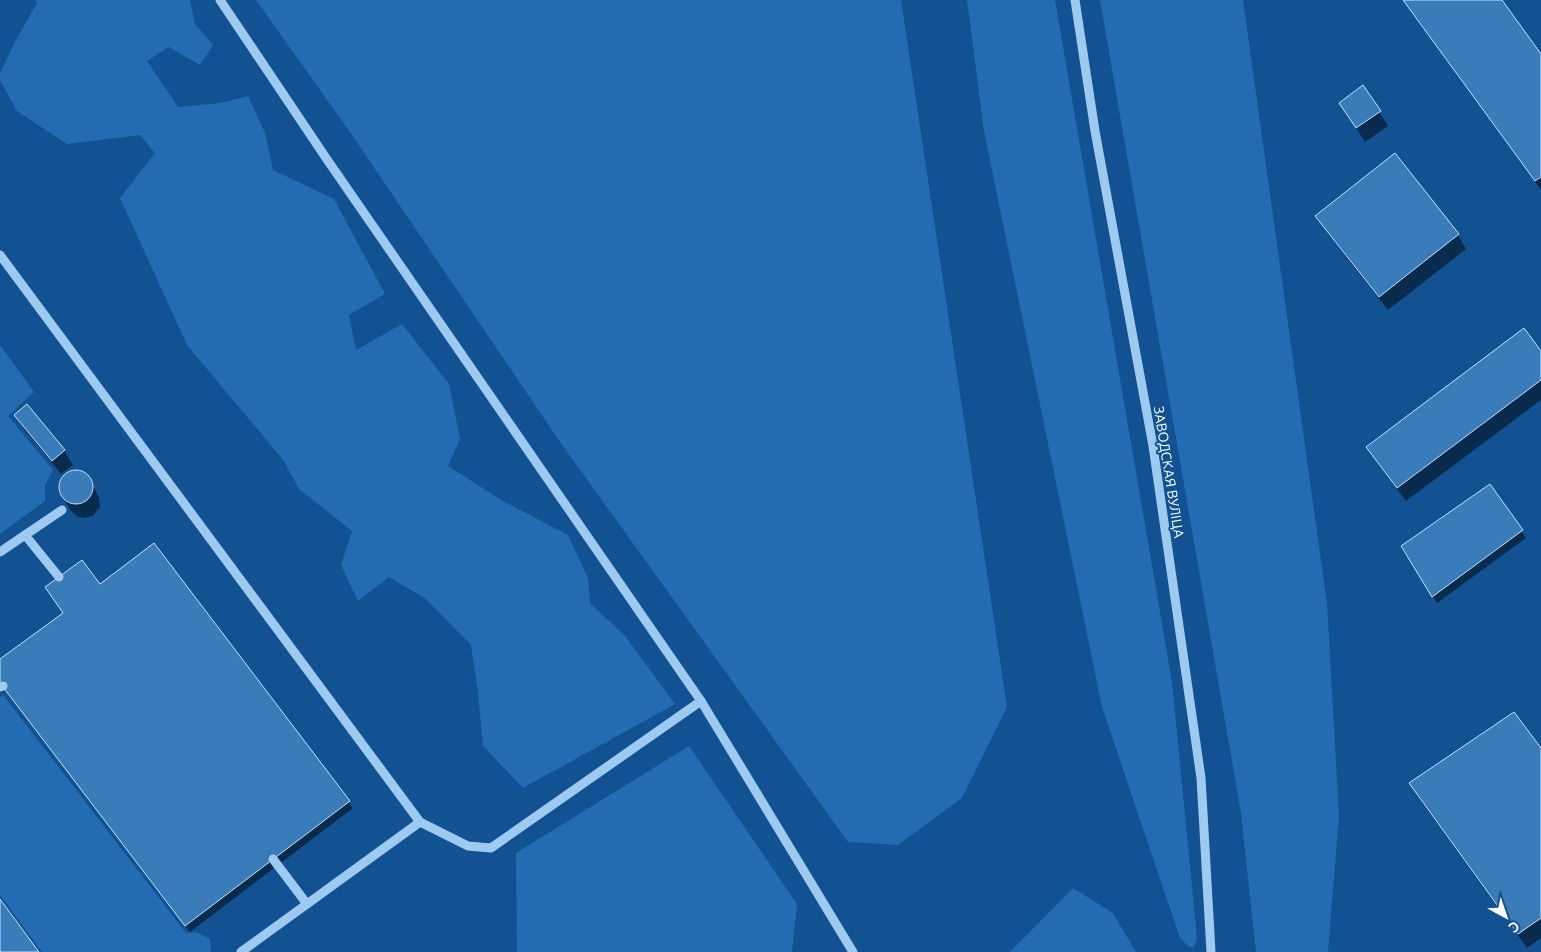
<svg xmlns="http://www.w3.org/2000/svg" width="1541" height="952" viewBox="0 0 1541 952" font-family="Ubuntu,sans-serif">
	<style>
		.green { fill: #236cb1 }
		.shadow { fill: #0007 }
		.building { fill: #3a7cba; stroke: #c5e2fd }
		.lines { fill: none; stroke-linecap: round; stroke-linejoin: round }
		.minor { stroke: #9ecaf2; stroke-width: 9 }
		.labels { text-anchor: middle; stroke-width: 4; stroke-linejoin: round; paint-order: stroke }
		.street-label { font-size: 14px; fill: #fff; stroke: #125292 }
	</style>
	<rect width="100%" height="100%" fill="#125292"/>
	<!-- green -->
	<g class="green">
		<polygon points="36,0 190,0 195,24 213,45 200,65 169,47 147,61 178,107 221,103 248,96 265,133 273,170 334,199 385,294 349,315 356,350 402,324 449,384 460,439 448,466 503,501 568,535 588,578 590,603 625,636 675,704 523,788 483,746 478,692 471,645 426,599 389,577 358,601 341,565 352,531 299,489 284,461 187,345 120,198 155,153 140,135 67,144 17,111 0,80 0,73 16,40 37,3"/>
		<polygon points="256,0 901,0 1007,707 962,798 898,845 848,842 560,442 352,135"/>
		<polygon points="967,0 1055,0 1172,682 1197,938 1194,947 1189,947 1180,938 1102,707 984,131"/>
		<polygon points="1100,0 1243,0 1327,604 1339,816 1328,952 1256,952 1241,813"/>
		<polygon points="0,345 34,392 8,416 53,470 45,485 45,501 0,534"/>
		<polygon points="4,696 186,933 196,932 210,939 211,952 42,952 0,895 0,697"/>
		<polygon points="689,746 797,904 792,952 517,952 516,853"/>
		<polygon points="1073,888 1113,913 1136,952 1010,952"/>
	</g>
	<!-- shadow -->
	<g class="shadow">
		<polygon points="1403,0 1500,0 1541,57 1541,190"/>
		<polygon points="1363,87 1388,126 1365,142 1340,103"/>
		<polygon points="1395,155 1458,235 1466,249 1388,310 1325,230 1317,216"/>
		<polygon points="1541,353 1541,400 1406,501 1376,461 1368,447"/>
		<polygon points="15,415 64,450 73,465 61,474 24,429"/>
		<polygon points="75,471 80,472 88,477 99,497 100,507 93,516 83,518 78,517 70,510 62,495 60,484 65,475"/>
		<polygon points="1490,485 1526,538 1437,603 1403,546"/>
		<polygon points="154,545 353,808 190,932 0,682 0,661 64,614"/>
		<polygon points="1541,751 1541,938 1527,948 1419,798 1411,784"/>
	</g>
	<!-- building -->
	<g class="building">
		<polygon points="1403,0 1502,0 1541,54 1541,177 1535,181"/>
		<polygon points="1363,85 1381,111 1356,128 1339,103"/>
		<polygon points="1395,153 1459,234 1379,297 1315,216"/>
		<polygon points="1524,328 1541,351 1541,380 1397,488 1366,447"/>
		<polygon points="27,404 65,450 52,461 14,415"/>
		<circle cx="76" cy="487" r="17"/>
		<polygon points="1490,484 1523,530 1432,597 1401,546"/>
		<polygon points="154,543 350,801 185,926 0,683 0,659 63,613 45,587 82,560 100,584"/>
		<polygon points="1514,712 1541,748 1541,918 1518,934 1409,783"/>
		<polygon points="0,899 39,952 0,952"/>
	</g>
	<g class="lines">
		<!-- minor -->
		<g class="minor">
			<polyline points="220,0 326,158 701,701 853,952"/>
			<polyline points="1075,0 1095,131 1153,446 1201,778 1211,952"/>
			<polyline points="0,255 420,822 241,952"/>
			<polyline points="25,535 59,577"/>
			<polyline points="0,552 62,510"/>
			<polyline points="0,687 3,686"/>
			<polyline points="420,822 468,846 491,848 701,701"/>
			<polyline points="273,859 307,904"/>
		</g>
	</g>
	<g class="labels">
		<!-- street labels -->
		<g class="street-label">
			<text transform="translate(1169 472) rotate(81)" y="5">ЗАВОДСКАЯ ВУЛІЦА</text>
		</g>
	</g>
	<!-- north arrow -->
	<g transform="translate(1506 917) rotate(140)" stroke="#125292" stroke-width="4" paint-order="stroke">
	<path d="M0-4L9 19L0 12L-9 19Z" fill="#ffffff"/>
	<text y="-8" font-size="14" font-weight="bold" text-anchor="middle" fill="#ffffff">С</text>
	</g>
</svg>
